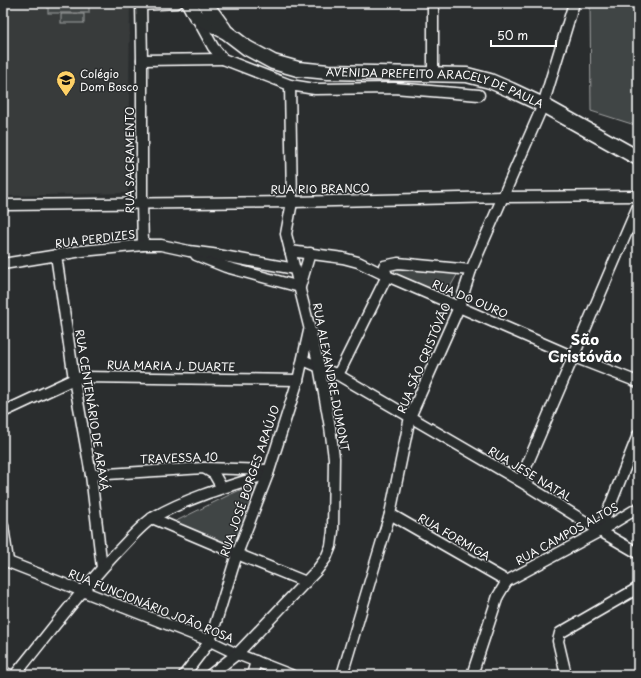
<svg xmlns="http://www.w3.org/2000/svg" width="641" height="678" viewBox="0 0 641 678" font-family="'Playpen Sans',sans-serif">
	<style>
		.built { fill: #373a3b }
		.green { fill: #414445; stroke: #a0a2a2 }
		.lines { fill: none; stroke-linecap: round; stroke-linejoin: round }
		.street-casing { stroke: #fff; stroke-width: 13 }
		.secondary-casing { stroke: #fff; stroke-width: 17 }
		.street { stroke: #2a2d2e; stroke-width: 10 }
		.secondary { stroke: #2a2d2e; stroke-width: 14 }
		.labels { text-anchor: middle; stroke-width: 3; stroke-linejoin: round; paint-order: stroke }
		.poi-label { font-size: 11px; fill: #fff; stroke: #2a2d2e; text-anchor: start }
		.street-label { font-size: 11px; fill: #fff; stroke: #2a2d2e }
		.district-label { font-size: 15px; font-weight: bold; fill: #fff; stroke: #2a2d2e }
	</style>
	<rect width="100%" height="100%" fill="#2a2d2e"/>
	<filter id="ink" filterUnits="userSpaceOnUse"><feTurbulence type="fractalNoise" baseFrequency=".025" numOctaves="2"/><feDisplacementMap in="SourceGraphic" scale="8" xChannelSelector="R" yChannelSelector="G"/><feConvolveMatrix kernelMatrix="1 2 1 2 8 2 1 2 1" color-interpolation-filters="sRGB"/></filter>
	<g filter="url(#ink)">
		<!-- built -->
		<polygon class="built" points="3,3 130,3 128,193 8,196 3,191"/>
		<!-- green -->
		<g class="green">
			<rect x="48" y="3" width="41" height="10"/>
			<polygon points="590,3 638,3 638,126 591,111"/>
			<rect x="61" y="14" width="23" height="9"/>
			<polygon points="395,269 401,269 458,273 445,296 394,274"/>
			<polygon points="260,481 235,546 172,523 227,496"/>
		</g>
		<g class="lines">
			<!-- street casing -->
			<g class="street-casing">
				<g id="street">
					<polyline points="141,3 142,60 142,203 143,245"/>
					<polyline points="433,3 433,75"/>
					<polyline points="141,5 177,3"/>
					<polyline points="196,16 213,47 223,59 290,85 315,89 394,88 479,95"/>
					<polyline points="142,60 223,59"/>
					<polyline points="3,205 292,202 503,197 638,196"/>
					<polyline points="290,251 343,258 358,262 387,276 459,307 574,357 638,382"/>
					<polyline points="56,255 74,379 91,475 102,568"/>
					<polyline points="196,255 226,267 300,287 310,253"/>
					<polyline points="3,264 82,251 143,245 161,245 189,251 212,254 295,269"/>
					<polyline points="303,360 338,375 520,481 600,531 638,553"/>
					<polyline points="338,375 387,276 384,266 398,263 471,270"/>
					<polyline points="3,412 74,379 83,377 298,380"/>
					<polyline points="204,468 214,474 222,488"/>
					<polyline points="91,475 204,468 269,470"/>
					<polyline points="520,481 638,206"/>
					<polyline points="390,514 507,581"/>
					<polyline points="152,518 237,554 306,582"/>
					<polyline points="3,526 8,561"/>
					<polyline points="600,531 638,435"/>
					<polyline points="3,560 210,641 237,654 291,675"/>
					<polyline points="507,581 600,531 638,508"/>
					<polyline points="3,672 11,675"/>
					<path d="M15 675C49 633 81 590 118 551 129 540 141 525 154 517 189 497 229 486 268 474"/>
					<polyline points="184,675 210,641 237,554 268,474 298,380 309,331"/>
					<polyline points="210,675 237,654 317,570 326,558 331,546 333,531 334,458 330,427 319,366 286,234 292,202 290,85"/>
					<polyline points="252,675 256,661"/>
					<polyline points="342,675 390,514 410,417 459,307 471,270 543,105 574,3"/>
					<polyline points="472,675 498,596 507,581"/>
					<polyline points="566,675 558,641 560,633 638,588"/>
				</g>
			</g>
			<!-- secondary casing -->
			<g class="secondary-casing">
				<g id="secondary">
					<path id="s1" d="M189 3 196 16 226 32 247 48 273 62 298 69 328 72 467 75 490 81 511 90 543 105 638 158"/>
					<polyline points="205,3 224,29"/>
				</g>
			</g>
			<!-- street -->
			<use href="#street" class="street"/>
			<!-- secondary -->
			<use href="#secondary" class="secondary"/>
		</g>
	</g>
	<!-- icons -->
	<defs>
		<g id="school-pin" transform="scale(1)"><path d="M0 17L-7.5 6A9.5 9.5 0 1 1 7.5 6Z" fill="#ffd166" stroke="#2a2d2e"/><path d="M0-5L7-2L0 1L-7-2ZM-4 1L0 2.5L4 1V4Q0 6-4 4Z" fill="#111"/></g>
	</defs>
	<g fill-rule="evenodd">
		<use href="#school-pin" x="66" y="80"/>
	</g>
	<g class="labels">
		<!-- poi labels -->
		<g class="poi-label">
			<text x="80" y="78">Colégio<tspan x="80" dy="13">Dom Bosco</tspan></text>
		</g>
		<!-- street labels -->
		<g class="street-label">
			<text dy="4" stroke="none"><textPath href="#s1" startOffset="270">AVENIDA PREFEITO ARACELY DE PAULA</textPath></text>
			<text transform="translate(130 160) rotate(-90)" y="4">RUA SACRAMENTO</text>
			<text transform="translate(320 189) rotate(-1)" y="4">RUA RIO BRANCO</text>
			<text transform="translate(95 239) rotate(-7)" y="4">RUA PERDIZES</text>
			<text transform="translate(470 299) rotate(23)" y="4">RUA DO OURO</text>
			<text transform="translate(424 358) rotate(-67)" y="4">RUA SÃO CRISTÓVÃO</text>
			<text transform="translate(171 366) rotate(1)" y="4">RUA MARIA J. DUARTE</text>
			<text transform="translate(331 377) rotate(79)" y="4">RUA ALEXANDRE DUMONT</text>
			<text transform="translate(92 410) rotate(81)" y="4">RUA CENTENÁRIO DE ARAXÁ</text>
			<text transform="translate(179 458) rotate(-2)" y="4">TRAVESSA 10</text>
			<text transform="translate(530 474) rotate(31)" y="4">RUA JESE NATAL</text>
			<text transform="translate(250 481) rotate(-71)" y="4">RUA JOSÉ BORGES ARAÚJO</text>
			<text transform="translate(567 534) rotate(-29)" y="4">RUA CAMPOS ALTOS</text>
			<text transform="translate(454 537) rotate(30)" y="4">RUA FORMIGA</text>
			<text transform="translate(151 606) rotate(22)" y="4">RUA FUNCIONÁRIO JOÃO ROSA</text>
		</g>
		<!-- district labels -->
		<g class="district-label">
			<text x="585" y="345">São<tspan x="585" dy="17">Cristóvão</tspan></text>
		</g>
	</g>
	<!-- margin -->
	<rect width="641" height="678" fill="none" stroke="#2a2d2e" stroke-width="16"/>
	<rect x="8" y="8" width="625" height="662" fill="none" stroke="#fff" stroke-width="1.5" filter="url(#ink)"/>
	<!-- scale -->
	<path d="M491 40v6h65v-6" fill="none" stroke="#ffffff" stroke-width="2"/>
	<text x="497" y="40" font-size="12" fill="#ffffff" stroke="#2a2d2e" stroke-width="3" paint-order="stroke">50 m</text>
</svg>
